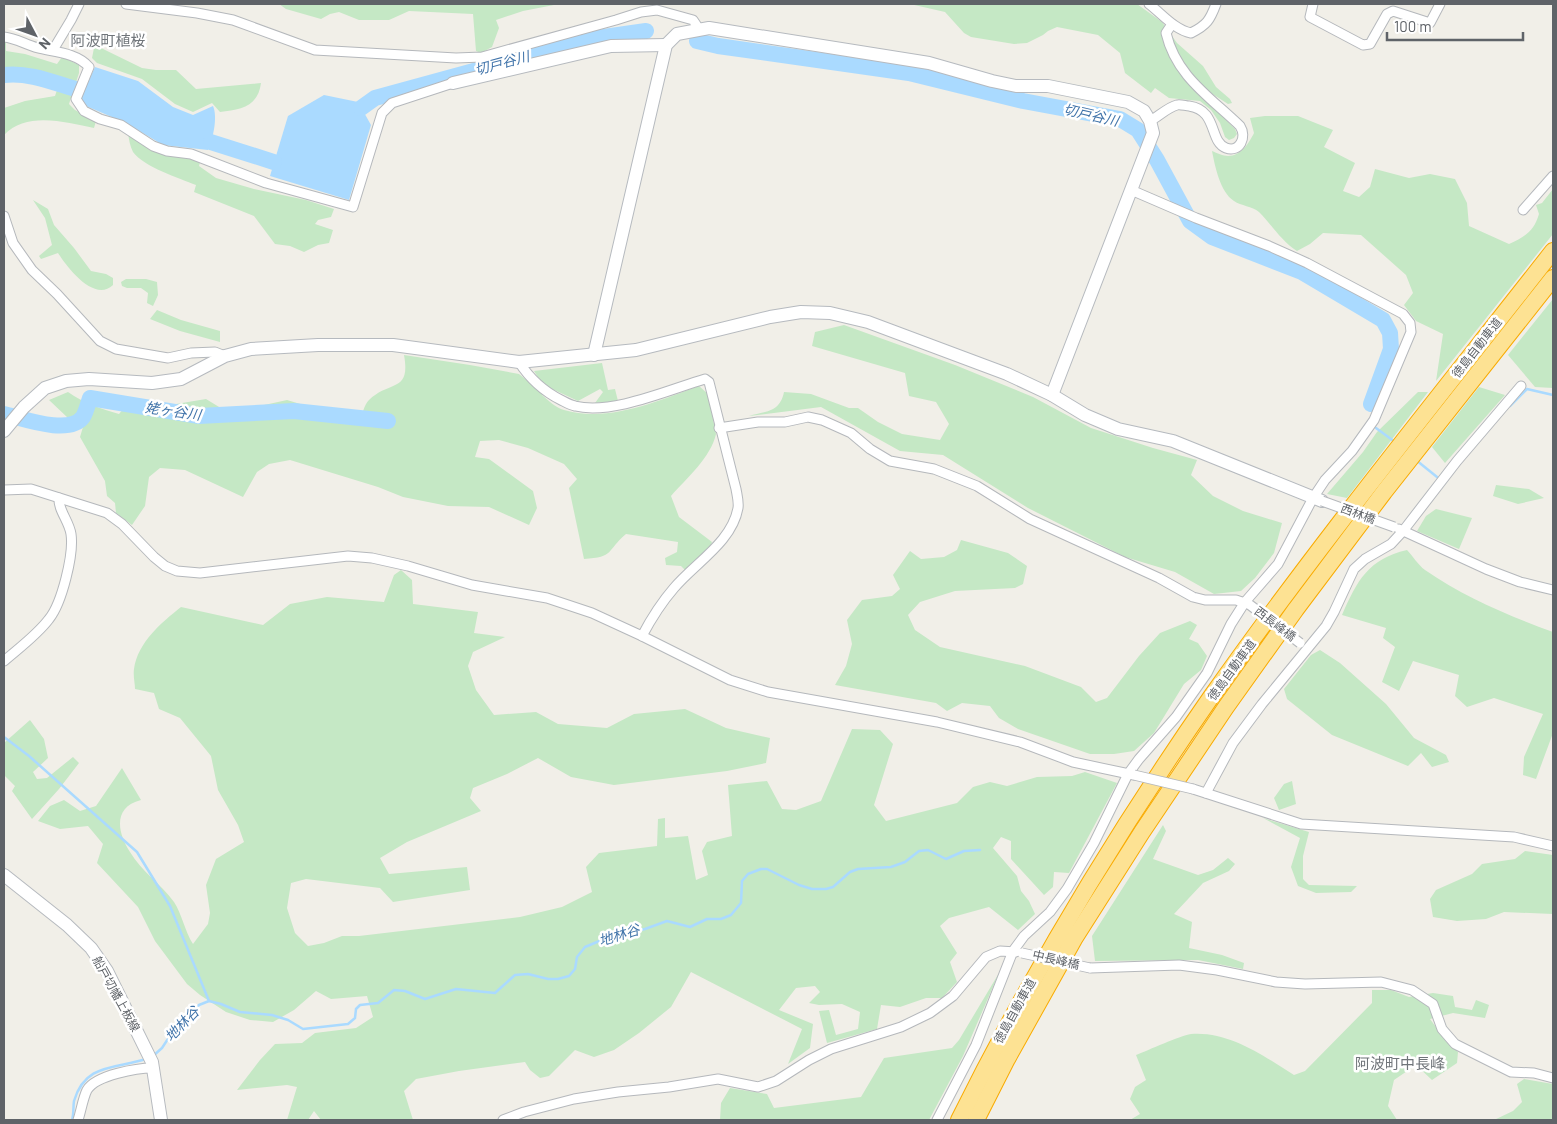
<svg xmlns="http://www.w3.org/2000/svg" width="1557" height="1124" viewBox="0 0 1557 1124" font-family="Barlow,'Noto Sans JP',sans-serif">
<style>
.green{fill:#c5e8c5}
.water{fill:#aadaff}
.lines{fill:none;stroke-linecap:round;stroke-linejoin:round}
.stream{stroke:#aadaff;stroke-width:2.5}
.river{stroke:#aadaff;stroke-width:16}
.street-casing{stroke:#b5b8bc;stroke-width:11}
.secondary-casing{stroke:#b6babf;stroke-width:14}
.highway-casing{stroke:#f9ab00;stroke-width:18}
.street{stroke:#fff;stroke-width:9}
.secondary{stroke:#fff;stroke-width:12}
.highway{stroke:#fde293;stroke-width:16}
.street-bridge-casing{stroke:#b5b8bc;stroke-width:11;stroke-linecap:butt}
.street-bridge{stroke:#fff;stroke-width:9}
.labels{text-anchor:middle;stroke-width:5;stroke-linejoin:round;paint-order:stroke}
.street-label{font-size:12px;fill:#5f6368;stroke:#fff}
.water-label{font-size:14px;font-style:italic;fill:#4174aa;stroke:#fff}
.quarter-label{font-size:15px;fill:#70757a;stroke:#fff}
</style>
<rect width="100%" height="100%" fill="#f1efe8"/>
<g class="green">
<polygon points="279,4 559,4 523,11 496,20 499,28 492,47 481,53 476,51 473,14 409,11 389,20 359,20 339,12 330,14 321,19 286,9"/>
<polygon points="910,4 1137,4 1162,22 1177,43 1203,66 1216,87 1230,99 1232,103 1228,104 1211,93 1201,95 1235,129 1237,134 1234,138 1229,140 1225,137 1220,123 1211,110 1200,101 1169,98 1155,88 1151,93 1125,73 1120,53 1098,35 1057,27 1048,31 1043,35 1027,43 1014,44 971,37 964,33 945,12"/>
<path d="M6 42V51L25 54 57 64 62 57 79 65V73L69 104 75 110 96 121 94 128C66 122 26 111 4 135V108L25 101 55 96 60 81 18 70 4 71V43Z"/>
<path d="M99 47 142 68 156 70H176L196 89 261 83C258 107 240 110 220 112L212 103 193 112 175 104 142 79 97 63 92 58 94 48Z"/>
<path d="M1265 116H1298L1333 130 1324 147 1355 163 1343 191 1359 197 1370 187 1375 169 1409 178 1430 174 1455 179 1467 203 1469 226 1509 244C1525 237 1534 231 1539 214L1536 205 1542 203 1553 189V234L1436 381 1443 334 1416 321 1404 305 1413 293 1406 275 1361 235 1323 233 1310 244 1297 251C1281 241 1272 225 1259 212 1252 206 1241 206 1234 201 1220 192 1215 166 1212 151 1217 153 1223 156 1228 156 1241 156 1249 143 1254 133L1250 118Z"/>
<path d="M128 133C140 143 150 150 165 155 177 158 187 157 200 162L199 166 216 178 254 189 306 200 334 209 331 217 318 220 315 224 333 230 329 243 318 245 304 252 290 246 275 244 254 216 194 192 196 185C179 178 144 167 133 152 130 146 129 140 128 133Z"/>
<path d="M33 200 48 209 54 225 74 248 91 271 106 274 113 278V285C94 303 67 267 58 253L41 259 39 256 52 245 45 218Z"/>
<polygon points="126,279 146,279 157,282 158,295 153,306 147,303 148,293 141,288 127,288 122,286 121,282"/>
<polygon points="1553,299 1553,388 1535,387 1508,355"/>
<polygon points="157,310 181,320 220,331 220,342 180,331 150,319"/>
<path d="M844 325 955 365 1033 397 1091 428 1153 448 1197 460 1191 475 1213 496 1243 511 1282 523 1274 553 1255 578 1241 591 1214 594 1175 572 1125 557 1028 508 943 455 900 451 821 407 749 416C767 411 780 412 784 392L811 394 849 408H858L878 422 902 434 940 440 949 424 936 402 909 396 905 373 812 346 815 332Z"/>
<path d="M404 355 470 365 519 374 534 386 539 379 534 371 602 363 608 390 615 389 618 401 595 403 603 392 600 389 578 401 548 387 542 395C548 400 556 408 564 410 608 423 658 401 699 386L708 394 716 434C711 457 687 478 671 496L679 517 712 542 711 545 685 570 681 566 666 565 665 558 677 552 678 542 626 534C606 551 615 557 584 559L569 488 577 479 564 464 528 448 499 440 480 441 475 457 489 459 533 491 537 508 529 525 489 507 448 506 403 497 378 487 290 460 269 464 257 472 243 497 185 470 160 468 149 477 145 506 132 525 116 513 115 503 107 496 105 481 80 437 83 427 68 418 49 400 68 392C84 403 101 409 119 414L125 407 164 406 206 399 224 410 251 408 287 400 360 422C362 415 364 405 369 400 389 380 411 393 404 355Z"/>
<polygon points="1479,387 1505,395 1445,463 1432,447"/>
<polygon points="1418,392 1428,392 1347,498 1327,494 1363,452 1377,432"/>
<polygon points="1496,485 1529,489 1544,498 1518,504 1493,496"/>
<polygon points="1436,509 1472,518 1459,549 1417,531 1426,516"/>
<polygon points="961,540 1008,553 1027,566 1023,584 1015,588 955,591 920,602 908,615 915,630 940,647 1025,666 1081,687 1096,702 1107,698 1139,656 1160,633 1190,621 1197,625 1189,639 1198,643 1207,656 1201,670 1184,684 1154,733 1134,751 1114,754 1090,754 1018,729 999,718 990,706 962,703 947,711 936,703 835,685 846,666 852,644 847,620 862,600 892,596 900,589 893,575 910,551 921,559 944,557 957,550"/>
<path d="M1407 550C1413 556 1418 565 1425 570 1464 597 1509 616 1553 632V733L1536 779 1523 775 1524 757 1543 714 1494 698 1467 707 1455 696 1459 675 1413 661 1399 691 1382 682 1395 647 1383 638 1386 628 1342 615C1357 581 1368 559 1407 550Z"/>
<path d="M401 570 412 580 413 604 478 612 474 633 505 637 473 652 468 666 476 690 494 715 536 712 558 724 607 728 634 714 685 709 726 728 770 738 766 763 727 771 614 785 571 777 538 758 507 774 473 788 470 798 481 811 407 842 380 858 389 874 467 867 470 890 393 902 380 888 306 879 291 883 287 908 295 933 308 946 324 943 342 936H359L520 917 562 907 592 892 586 867 599 853 657 846 658 819 665 818V838L688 836 696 880 708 875 702 851 707 842 732 836 728 785 767 781 782 809 796 810 821 801 852 729 880 730 893 744 874 805 886 821 957 803 973 787 990 782 1007 786 1037 777 1072 776 1085 772 1117 783 1069 873 1054 872 1053 887 1044 895 1011 859V841L1001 837 993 848 1017 876 1021 891 1029 901 1035 914 1018 930 989 907 949 918 940 926 957 953 950 962 957 982 942 998H926L900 1007 881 1005 877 1029 827 1043 819 1011 829 1010 836 1035 858 1029 860 1012 842 1004 819 1005 809 1003 820 992 815 986 796 988 779 1010 813 1024 810 1048 788 1064 802 1029 691 972 671 1007 639 1033 614 1050 594 1057 575 1050 549 1076 540 1078 530 1070 525 1062 459 1071 416 1079 404 1091 413 1120H321L314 1111 308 1120H287L297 1087 287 1085 237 1090 260 1060 275 1044 302 1043 315 1033 356 1028 373 1017 367 996 331 999 316 991 294 1010 273 1022 250 1020 226 1012 200 995 187 984 155 941 138 907 97 863 103 844 88 826 60 829 38 821 50 806 64 800 80 811 96 806 122 768 141 800C113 807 117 832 130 852 141 871 161 884 174 902 182 914 185 932 193 944L208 924 210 913 206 885 216 859 244 842 238 825 218 790 211 756 180 718 159 709 154 693 135 689C135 683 133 676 134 669 138 642 161 623 181 607L263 625 290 604 327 597 384 602 394 575Z"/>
<polygon points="1320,650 1340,663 1386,704 1414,738 1446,755 1449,762 1432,767 1421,753 1408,766 1332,735 1287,699 1284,689 1311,655"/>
<polygon points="30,720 44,739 48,758 33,772 37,779 47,778 73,757 79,763 59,789 32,819 12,791 15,786 4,775 4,743"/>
<polygon points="1292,781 1296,804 1279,810 1274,798 1284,784"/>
<polygon points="1263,818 1309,832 1303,856 1303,879 1309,885 1357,886 1351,892 1316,893 1298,886 1291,867 1300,838"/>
<polygon points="1163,825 1166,831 1153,859 1198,875 1213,870 1228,858 1235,864 1229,871 1203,883 1174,914 1192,922 1189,948 1222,955 1244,963 1243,969 1198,960 1095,961 1092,936"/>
<polygon points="1525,851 1553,855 1553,914 1504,912 1486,919 1457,921 1433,917 1430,899 1436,890 1472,874 1482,864 1515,859"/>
<polygon points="999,973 963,1056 929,1120 720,1120 721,1103 730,1088 767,1094 774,1108 861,1097 884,1058 952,1048 959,1040"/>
<path d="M1372 990H1391L1409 997 1433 993 1453 996 1455 1007 1472 1010 1476 1000 1489 1005 1485 1018 1453 1013 1430 1019 1444 1038 1458 1052 1457 1063 1432 1080 1416 1065 1394 1080 1388 1106 1397 1120H1130L1140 1114 1130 1099 1135 1087 1146 1080 1136 1055C1149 1050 1179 1036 1191 1034 1229 1031 1264 1056 1294 1075L1305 1071 1372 1003Z"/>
<polygon points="1524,1079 1553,1084 1553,1120 1494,1120 1513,1111 1522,1102 1517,1084"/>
</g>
<g class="water">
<path d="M95 67 138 81 173 107 193 115 213 106C218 117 213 139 208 150L163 145 126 123 86 106 81 97Z"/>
<polygon points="324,95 358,102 371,125 349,200 270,176 288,116"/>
</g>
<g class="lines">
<g class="stream">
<polyline points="1510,406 1527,389 1553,395"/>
<polyline points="1376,428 1395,442"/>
<polyline points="1416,460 1437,477"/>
<polyline points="4,737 29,756 137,852 170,906 209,1001"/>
<polyline points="153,1056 162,1048 177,1025 199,1005 209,1001 221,1004 240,1012 272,1015 288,1020 303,1029 348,1024 355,1018 356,1009 360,1005 378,1003 394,990 405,991 425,999 456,989 495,993 515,975 528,974 548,979 558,979 569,976 575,969 577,957 585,947 609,937 645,929 667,921 690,927 707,919 721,919 731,915 741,903 742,881 748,874 761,869 767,869 799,885 812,889 826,889 833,887 850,872 858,869 891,867 905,862 919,851 928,850 946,859 964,851 980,850"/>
<path d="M72 1120C74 1114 73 1107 74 1101 85 1063 115 1069 146 1059"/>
</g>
<g class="river">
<polyline points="697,41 718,46 909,73 1023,101 1120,119 1138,130 1157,160 1190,221 1212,237 1302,272 1383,320 1390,333 1391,349 1371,404"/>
<path d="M4 75C28 72 52 82 75 89"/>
<polyline points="361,108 375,98 590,39 646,31"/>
<polyline points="211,142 274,162"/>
<path d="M4 414C22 418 69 436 83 417 86 412 88 404 90 398L199 416 294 411 388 421"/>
</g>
<defs>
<g id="street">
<polyline points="126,4 197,13 233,20 315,50 456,58 482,57 616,20 641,12 657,10 693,20 699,29"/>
<path d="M1149 4C1162 14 1175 30 1191 33 1207 25 1210 20 1216 4"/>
<polyline points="1313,4 1310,17 1363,45 1370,44 1387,14 1393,11 1430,23 1440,4"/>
<path d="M4 37C16 38 26 45 38 48 55 52 77 53 89 67L76 99 84 111 100 119 121 125 153 146 167 151 191 154 266 183 353 207 382 113 392 103 453 83"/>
<polyline points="53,50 71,20 79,4"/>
<path d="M1150 121C1158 117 1168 107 1177 105 1180 104 1186 106 1189 106 1218 110 1209 142 1226 148 1240 153 1247 137 1240 126 1210 97 1176 76 1166 33L1172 24"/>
<polyline points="1523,210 1553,176"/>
<polyline points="4,216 13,243 32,270 57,294 100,341 116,349 168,358 191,353 215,352 225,356"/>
<path d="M519 362C530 379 543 391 561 400 565 402 570 405 575 406 612 415 668 390 705 379L709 382 736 489C737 495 739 502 738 508 732 542 695 563 674 588 661 603 651 619 642 636"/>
<polyline points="719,428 758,422 785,422 808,417 822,420 851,433 870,449 890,461 934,469 977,486 1030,519 1159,578 1193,597 1205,600 1236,600 1248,604"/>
<polyline points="4,490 31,489 107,513 122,524 154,557 165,566 177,571 200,573 348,556 372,558 408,566 472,585 547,598 592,613 642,636 730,680 768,692 937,722 1020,742 1073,762 1134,775"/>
<polyline points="1399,529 1486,569 1520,582 1553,590"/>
<path d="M4 661C19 648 37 635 49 619 62 603 74 554 71 534 69 521 58 510 59 498"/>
<polyline points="1193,789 1301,824 1514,837 1553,846"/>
<polyline points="1206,793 1233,743 1262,704 1326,626 1334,612 1354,569 1365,559 1391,544 1403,531 1457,461 1521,386"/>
<polyline points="1090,968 1179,965 1217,970 1276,982 1305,984 1381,982 1412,990 1433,1004 1442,1029 1455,1044 1511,1072 1534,1073 1553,1078"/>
<path d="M78 1120C81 1111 83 1098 87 1090 96 1075 137 1068 153 1068"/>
<polyline points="503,1120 524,1112 574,1099 618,1092 669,1087 718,1079 758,1087 776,1081 809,1060 831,1049 901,1027 930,1013 953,996 986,957 1000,951 1016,952"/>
<polyline points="937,1120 976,1045 1013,951 1024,936 1050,912 1067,889 1094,843 1128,774 1139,759 1176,717 1207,673 1231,624 1245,602 1278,564 1313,498 1325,480 1352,451 1374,420 1411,332 1410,323 1403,314 1307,263 1269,246 1196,218 1131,190"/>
</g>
<g id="secondary">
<polyline points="453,83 611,46 666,45"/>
<polyline points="594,355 666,45 677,34 709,28 929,63 992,81 1016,86 1048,86 1128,102 1144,111 1150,121 1153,133 1052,395"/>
<polyline points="4,431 24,407 45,388 66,381 89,379 152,383 181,379 225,356 251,349 318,345 393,345 519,362 636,350 770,317 801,312 830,313 868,322 1007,374 1052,395 1085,415 1118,429 1173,441 1322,501"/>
<polyline points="4,875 67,925 91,948 107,971 152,1062 161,1120"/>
</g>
<g id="highway">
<path d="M959 1120C1032 973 1117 832 1211 697 1319 544 1438 398 1553 251"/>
<polyline points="976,1120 1007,1059 1074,939 1142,832 1226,707 1296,609 1384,492 1553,278"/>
</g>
</defs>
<use href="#street" class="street-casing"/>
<use href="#secondary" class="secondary-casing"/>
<use href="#highway" class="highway-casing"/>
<use href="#street" class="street"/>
<use href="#secondary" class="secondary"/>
<use href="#highway" class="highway"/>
<defs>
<g id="street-bridge">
<polyline points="1322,501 1394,527"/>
<polyline points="1250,605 1300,643"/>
<polyline points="1134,775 1193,789"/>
<polyline points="1022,953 1090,968"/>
</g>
</defs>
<use href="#street-bridge" class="street-bridge-casing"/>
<use href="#street-bridge" class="street-bridge"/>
</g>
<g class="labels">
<g class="street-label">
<text transform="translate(1477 348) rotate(-52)" y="4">徳島自動車道</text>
<text transform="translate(1358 514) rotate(20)" y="4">西林橋</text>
<text transform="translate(1275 624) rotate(37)" y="4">西長峰橋</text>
<text transform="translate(1232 670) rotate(-54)" y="4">徳島自動車道</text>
<text transform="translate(1056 960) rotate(13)" y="4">中長峰橋</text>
<text transform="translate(116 994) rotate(61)" y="4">船戸切幡上板線</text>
<text transform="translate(1015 1011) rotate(-61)" y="4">徳島自動車道</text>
</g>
<g class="water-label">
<text transform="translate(502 63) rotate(-15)" y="5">切戸谷川</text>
<text transform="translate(1091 115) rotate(13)" y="5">切戸谷川</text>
<text transform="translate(173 411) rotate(8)" y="5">姥ヶ谷川</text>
<text transform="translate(619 935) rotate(-17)" y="5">地林谷</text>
<text transform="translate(182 1024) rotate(-46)" y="5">地林谷</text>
</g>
<g class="quarter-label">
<text x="108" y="46">阿波町植桜</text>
<text x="1400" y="1069">阿波町中長峰</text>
</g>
</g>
<rect width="1557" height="1124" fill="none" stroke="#5f6368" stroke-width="10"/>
<g transform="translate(35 35) rotate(131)" stroke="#ffffff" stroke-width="4" paint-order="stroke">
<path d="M0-4L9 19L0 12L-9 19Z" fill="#5f6368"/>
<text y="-8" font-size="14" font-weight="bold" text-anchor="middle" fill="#5f6368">N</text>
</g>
<path d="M1387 32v8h136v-8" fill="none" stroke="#5f6368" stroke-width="2.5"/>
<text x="1394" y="32" font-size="15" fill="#5f6368" stroke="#ffffff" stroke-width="4" paint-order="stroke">100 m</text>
</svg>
